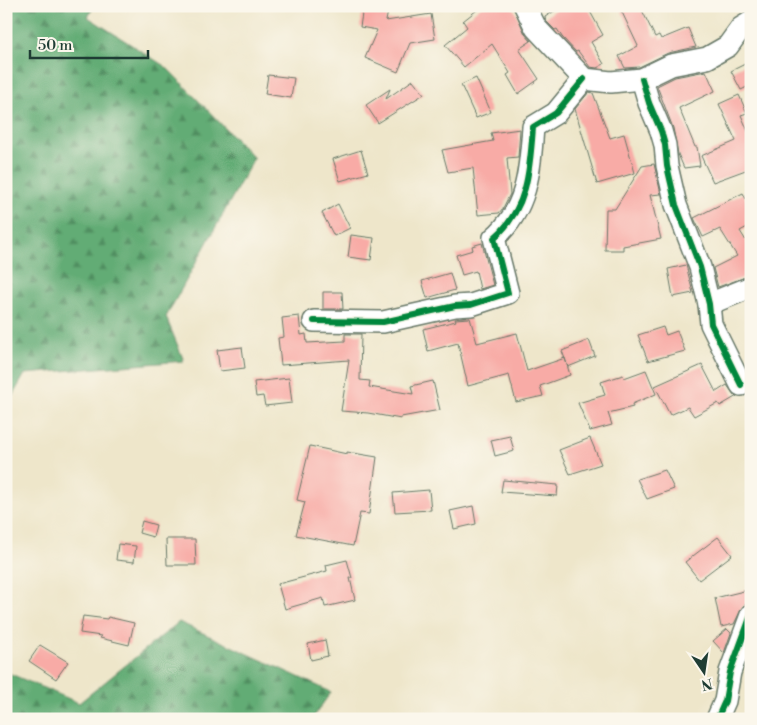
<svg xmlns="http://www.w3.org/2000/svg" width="757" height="725" viewBox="0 0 757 725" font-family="'Libre Bodoni',serif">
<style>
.forest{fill:url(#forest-firs);stroke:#407454}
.building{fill:#f8aba6}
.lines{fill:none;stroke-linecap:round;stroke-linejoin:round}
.minor-casing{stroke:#677868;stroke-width:24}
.minor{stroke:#fff;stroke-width:21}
.cycleway-casing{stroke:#fbf7ec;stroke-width:9}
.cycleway{stroke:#00873e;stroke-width:6}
</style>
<defs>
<pattern id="forest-firs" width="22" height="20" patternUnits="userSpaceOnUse" patternTransform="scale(1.25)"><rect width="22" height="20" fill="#62ac74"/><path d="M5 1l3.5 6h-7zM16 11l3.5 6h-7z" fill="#508d60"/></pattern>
</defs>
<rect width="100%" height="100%" fill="#fbf7ec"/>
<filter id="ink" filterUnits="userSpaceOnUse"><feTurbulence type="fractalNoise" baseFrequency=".02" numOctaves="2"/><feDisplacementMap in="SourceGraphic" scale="10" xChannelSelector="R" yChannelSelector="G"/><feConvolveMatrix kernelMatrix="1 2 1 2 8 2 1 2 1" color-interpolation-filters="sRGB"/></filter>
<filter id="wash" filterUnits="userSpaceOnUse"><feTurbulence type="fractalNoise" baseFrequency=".0096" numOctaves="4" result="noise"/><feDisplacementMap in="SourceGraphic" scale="20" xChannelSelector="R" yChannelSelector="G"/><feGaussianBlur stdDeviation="1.12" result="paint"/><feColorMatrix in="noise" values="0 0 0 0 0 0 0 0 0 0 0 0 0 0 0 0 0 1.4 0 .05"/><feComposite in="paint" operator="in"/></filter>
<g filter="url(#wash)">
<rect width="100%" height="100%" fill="#eee6ca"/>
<g class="forest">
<polygon points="6,6 94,6 88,17 166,67 254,158 166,317 184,361 25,374 6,407"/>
<polygon points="179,622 331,692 312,719 6,719 6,672 79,703"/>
</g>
<g id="blocks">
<g class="building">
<polygon points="482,6 513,6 525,34 531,41 519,49 539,79 518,94 507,75 510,73 492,44 464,67 445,45 467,27 463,21"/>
<polygon points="562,6 587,6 603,35 591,42 604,64 597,68 590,67 578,51 576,52 562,37 557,29 555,30 546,21 545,17"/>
<polygon points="619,6 640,6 655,37 659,35 661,39 688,28 696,47 668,53 639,67 625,68 619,56 638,46"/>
<polygon points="363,7 388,11 386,21 431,14 435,39 410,43 398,72 365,58 377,30 360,27"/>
<polygon points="751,61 751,85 741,90 731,71"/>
<polygon points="706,71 715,91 679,108 695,147 697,147 700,166 684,168 678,154 673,128 657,86 675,77"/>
<polygon points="268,75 294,78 291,98 265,94"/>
<polygon points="476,78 491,112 476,118 461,85"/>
<polygon points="413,80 424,94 378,123 366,105 390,89 386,99"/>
<polygon points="589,92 593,93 610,138 624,134 635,173 597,184 575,109"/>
<polygon points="739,95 747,113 741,115 751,138 751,168 713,182 701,156 736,141 719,104"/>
<polygon points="520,129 518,157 507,158 510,194 503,208 499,213 478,215 473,168 448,172 442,150 493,141 491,133"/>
<polygon points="361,150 368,173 340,181 333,159"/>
<polygon points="654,164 661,194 650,195 661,239 623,246 623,250 605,250 606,209 615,209 642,166"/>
<polygon points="743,193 751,209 751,225 740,231 751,249 751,275 718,287 713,268 737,256 720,229 703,237 694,218"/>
<polygon points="338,204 350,228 334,236 322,213"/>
<polygon points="351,235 374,238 371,260 348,257"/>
<polygon points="482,243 493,285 480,289 476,271 462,275 456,255 473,250 472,246"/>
<polygon points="686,265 693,293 673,297 668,269"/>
<polygon points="450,273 455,290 427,298 422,281"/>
<polygon points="323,292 342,292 343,309 323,309"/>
<polygon points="299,316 301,335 306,334 307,343 345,341 345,334 361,334 360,380 370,381 369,387 413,394 411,386 433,381 440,410 401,417 401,419 368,413 341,411 349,360 281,365 278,338 284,337 282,318"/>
<polygon points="470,318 477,343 517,333 527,371 565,358 570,375 540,386 543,396 516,402 509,375 468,386 458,343 428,351 423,329 456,321 455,319"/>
<polygon points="663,327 666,335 677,331 685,351 648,361 638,335"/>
<polygon points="589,340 595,356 568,367 562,351"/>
<polygon points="242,347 245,368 220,371 217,350"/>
<polygon points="702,365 716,392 727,385 734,395 737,396 720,406 718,403 694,416 688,407 670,415 655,386"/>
<polygon points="646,370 656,394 632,404 633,407 608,413 612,425 590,431 578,403 605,395 601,382 623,375 624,378"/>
<polygon points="289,378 292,403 265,406 263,396 256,397 254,382"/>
<polygon points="510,436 514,451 495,456 491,440"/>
<polygon points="590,438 601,464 570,474 559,450"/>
<polygon points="310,446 347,454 347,452 377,457 369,514 360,513 353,546 296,535 305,502 297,500"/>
<polygon points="665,470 674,489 647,499 637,479"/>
<polygon points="503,480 558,485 557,496 501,492"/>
<polygon points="429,490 431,510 395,512 393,493"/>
<polygon points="473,506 476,524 454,529 450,511"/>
<polygon points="142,521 156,525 153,537 139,533"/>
<polygon points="718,537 732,555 699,580 685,562"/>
<polygon points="166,539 195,539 196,565 167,565"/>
<polygon points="118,544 136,546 134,562 116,560"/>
<polygon points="347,560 352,578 350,578 355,600 325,607 323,598 285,609 278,584 327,571 326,565"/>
<polygon points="748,590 751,603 743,606 734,624 721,627 715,598"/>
<polygon points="83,616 107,619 108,617 134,623 129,645 100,638 101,636 80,633"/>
<polygon points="727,629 731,633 724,653 713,641"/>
<polygon points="325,640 328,656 311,660 308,644"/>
<polygon points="40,645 68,662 56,679 29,661"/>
</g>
</g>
</g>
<g filter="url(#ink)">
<use href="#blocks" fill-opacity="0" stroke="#677868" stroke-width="1"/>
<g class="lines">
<defs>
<g id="minor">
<polyline points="525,6 536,28 584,79 611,82 642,79 671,65 707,58 728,46 741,28 751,22"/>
<polyline points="642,79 649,103 661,131 665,145 667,166 676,205 700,267 709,304 711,324 741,385"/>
<polyline points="709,304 751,287"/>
<path d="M314 321 383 322 455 306 471 305 508 293 494 238C528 209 530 169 533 127L556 113 584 79"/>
<polyline points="717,719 725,701 730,672 751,615"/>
</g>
</defs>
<use href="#minor" class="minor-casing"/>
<use href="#minor" class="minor"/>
<defs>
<g id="cycleway">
<polyline points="642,79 649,103 661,131 665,145 667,166 676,205 700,267 709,304 711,324 741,385"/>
<path d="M314 321 383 322 455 306 471 305 508 293 494 238C528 209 530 169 533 127L556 113 584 79"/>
<polyline points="717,719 725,701 730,672 751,615"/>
</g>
</defs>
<use href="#cycleway" class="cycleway-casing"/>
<use href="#cycleway" class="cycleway"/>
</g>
</g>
<rect width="757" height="725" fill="none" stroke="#fbf7ec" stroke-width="25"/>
<g transform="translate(704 672) rotate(167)" stroke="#fbf7ec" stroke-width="4" paint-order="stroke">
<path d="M0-4L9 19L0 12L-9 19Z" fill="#1f3d34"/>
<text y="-8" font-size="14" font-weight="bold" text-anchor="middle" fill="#1f3d34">N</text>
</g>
<path d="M30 50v8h118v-8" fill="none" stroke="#1f3d34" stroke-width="2.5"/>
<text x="38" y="50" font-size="15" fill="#1f3d34" stroke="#fbf7ec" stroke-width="4" paint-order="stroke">50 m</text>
</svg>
